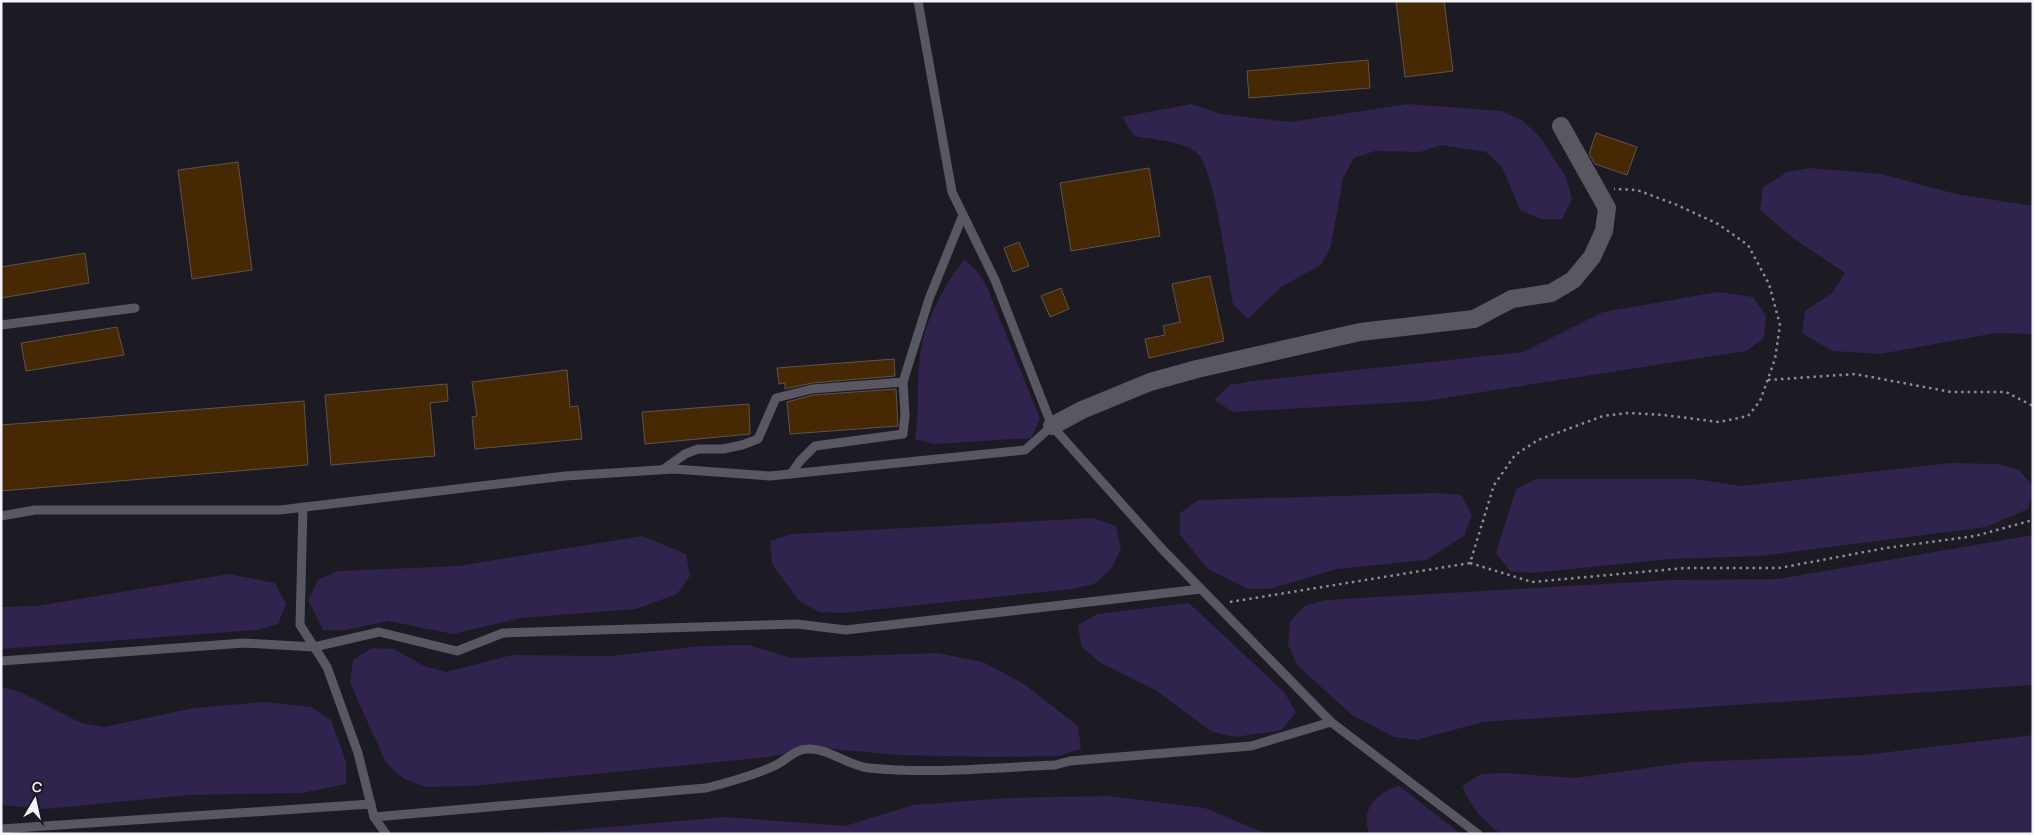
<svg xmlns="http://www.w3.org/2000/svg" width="2034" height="835" viewBox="0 0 2034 835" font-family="Manrope,sans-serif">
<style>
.green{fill:#30234e}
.building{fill:#462903;stroke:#5d544b}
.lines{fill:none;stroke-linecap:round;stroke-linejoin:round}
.path{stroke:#8d8c94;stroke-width:2.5;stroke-dasharray:2.5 4;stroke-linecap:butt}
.lane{stroke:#595762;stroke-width:9}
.street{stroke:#595762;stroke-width:18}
</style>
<rect width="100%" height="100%" fill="#1c1a23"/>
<g class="green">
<path d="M1191 104 1221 114 1290 122 1408 104 1502 111 1523 121 1540 137 1566 177 1572 199 1562 219H1540L1520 210 1502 167 1486 152 1441 145 1420 152 1375 151 1354 158 1343 178 1331 246 1321 265 1281 287 1248 319 1233 304C1227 273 1216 176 1199 155 1189 142 1150 139 1134 136L1122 117Z"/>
<polygon points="1810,168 1881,174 1956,194 2033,206 2033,334 1996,333 1880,354 1832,351 1802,333 1805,311 1832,293 1845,273 1793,238 1760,210 1763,187 1787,172"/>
<path d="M964 259 976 270 987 287 1040 419 1031 438 935 444 915 439C920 412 916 384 920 357 924 321 943 288 964 259Z"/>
<polygon points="1718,292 1753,297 1766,316 1764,338 1746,351 1425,401 1233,412 1214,400 1230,385 1253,381 1523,352 1603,312"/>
<polygon points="1951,463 1997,464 2019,470 2033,486 2028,509 1986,527 1761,556 1670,559 1533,573 1510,571 1496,553 1516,489 1536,479 1694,479 1742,486"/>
<polygon points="1438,493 1461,495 1472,515 1464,536 1426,560 1337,569 1269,589 1247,589 1208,569 1180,535 1180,513 1198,500"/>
<polygon points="1093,518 1116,526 1121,549 1111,569 1094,584 1072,589 842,613 819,612 799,601 772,564 770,541 792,534"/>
<polygon points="2033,535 2033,685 1483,722 1416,740 1394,737 1352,715 1298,666 1288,645 1290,622 1304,606 1326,600 1673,580 1778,579"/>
<polygon points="642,536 686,554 690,576 677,594 636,609 521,618 453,634 388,621 346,630 323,630 308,600 318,580 338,571 458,566"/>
<polygon points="229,574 275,583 286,604 278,624 257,630 1,649 1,607 37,606"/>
<polygon points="1189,603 1284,692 1296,712 1282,730 1236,737 1212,732 1157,691 1099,662 1081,646 1078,625 1097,614"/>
<polygon points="748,645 792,658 937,653 983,662 1024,684 1078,726 1081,749 1058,756 991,757 898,755 811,747 769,757 472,786 426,787 404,779 386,763 350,683 353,660 372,648 394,649 424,666 446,672 512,655 610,656 701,646"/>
<polygon points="1,687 20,692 81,723 104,727 194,708 265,702 311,707 331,720 346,762 346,784 302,793 188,795 46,809 1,805"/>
<path d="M2033 735V834H1501C1482 820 1471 807 1462 786L1481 774 1504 773 1575 778 1689 762 1863 755Z"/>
<path d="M1399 786 1461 834H1370C1358 811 1378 791 1399 786Z"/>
<polygon points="1107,796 1205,808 1267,834 528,834 726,817 845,826 913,805 1008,798"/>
</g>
<g class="building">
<polygon points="1396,1 1444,1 1453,71 1405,77"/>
<polygon points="1368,60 1370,88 1249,98 1247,71"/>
<polygon points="1596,133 1637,147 1627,175 1595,164 1589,154"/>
<polygon points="238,162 252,270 192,279 178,170"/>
<polygon points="1149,168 1160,236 1071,251 1060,183"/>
<polygon points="1019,242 1029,266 1013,272 1004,248"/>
<polygon points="85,253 89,283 1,298 1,267"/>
<polygon points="1210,276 1224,341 1149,358 1145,339 1165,335 1163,326 1180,322 1172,284"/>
<polygon points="1061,288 1069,309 1050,317 1041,296"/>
<polygon points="117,327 124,355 26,371 21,343"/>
<polygon points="894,359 895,376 812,383 785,389 785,383 779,384 777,368"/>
<polygon points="567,370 570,407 578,406 582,439 475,449 472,417 477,416 472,382"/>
<polygon points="447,384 448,401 430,403 435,456 331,465 325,395"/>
<polygon points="896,389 898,426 790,434 787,402 813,395"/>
<polygon points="304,401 308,465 1,491 1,425"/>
<polygon points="749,404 750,434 645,444 642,412"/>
</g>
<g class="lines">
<g class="path">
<polyline points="1768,380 1855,374 1951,392 2006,392 2033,406"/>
<polyline points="1470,563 1532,582 1685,568 1779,568 1886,548 1975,536 2033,520"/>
<polyline points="1230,602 1470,563 1494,485 1515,455 1538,440 1603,416 1628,413 1664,415 1719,422 1748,416 1760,401 1775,359 1780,325 1769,284 1748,245 1718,224 1677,205 1637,190 1614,189"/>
</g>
<g class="lane">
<polyline points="918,1 952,192 995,280 1052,426 1163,550 1331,722 1478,834"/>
<polyline points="1,325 135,308"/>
<polyline points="664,469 685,454 698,449 723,449 742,445 758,439 776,398 812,389 903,382 929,299 963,215"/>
<polyline points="791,474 800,461 815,446 903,434 905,415 903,382"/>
<polyline points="303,507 300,625 327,667 358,753 374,817 386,834"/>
<polyline points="1,516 35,510 280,510 565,476 674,469 770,476 1025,450 1052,426"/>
<polyline points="1,661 244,643 314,647 379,632 457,651 503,633 797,624 846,630 1201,589"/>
<path d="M374 817 706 788C730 782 752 776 774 766 786 761 794 749 808 749 829 748 848 766 869 768 931 774 993 768 1055 765L1070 761 1251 746 1331 722"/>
<polyline points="1,829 371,804"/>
</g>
<polyline class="street" points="1052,426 1082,410 1150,382 1197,369 1360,332 1474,319 1512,299 1551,293 1573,280 1592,257 1604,231 1607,208 1561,126"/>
</g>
<rect width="2034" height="835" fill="none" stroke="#f4f3fa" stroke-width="5"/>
<g transform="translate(35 800) rotate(9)" stroke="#1c1a23" stroke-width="4" paint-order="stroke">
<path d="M0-4L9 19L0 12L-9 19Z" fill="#f4f3fa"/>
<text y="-8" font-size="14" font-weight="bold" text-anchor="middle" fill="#f4f3fa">С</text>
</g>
</svg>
